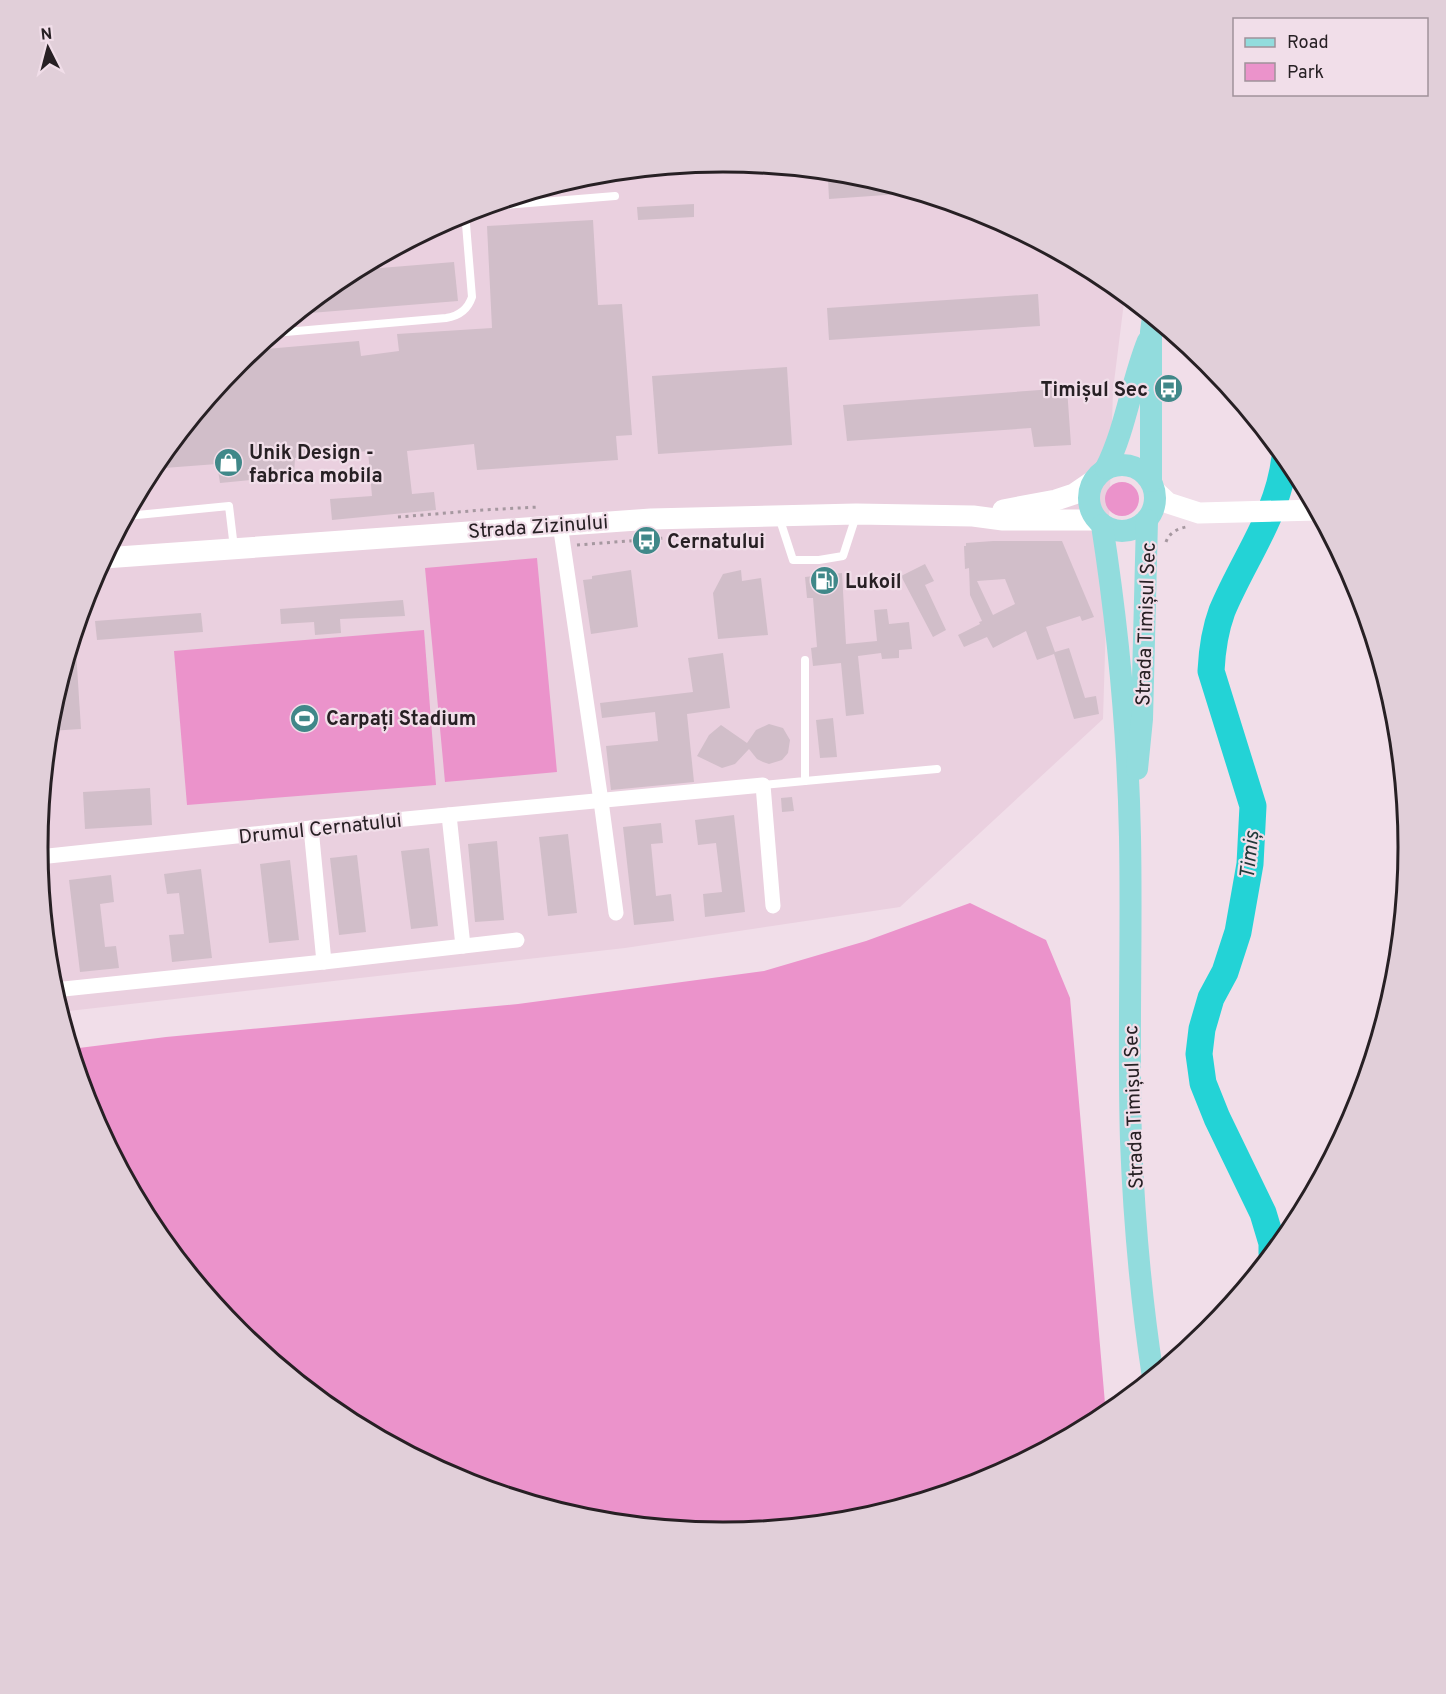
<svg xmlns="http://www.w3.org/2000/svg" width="1446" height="1694" viewBox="0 0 1446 1694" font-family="Overpass,sans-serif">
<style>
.built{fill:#ead0df}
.green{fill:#eb93cb}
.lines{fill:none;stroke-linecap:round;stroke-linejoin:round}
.river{stroke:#23d3d6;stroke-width:27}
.building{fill:#d1bec9;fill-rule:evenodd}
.path{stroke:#a698a0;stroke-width:3;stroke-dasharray:3 4.5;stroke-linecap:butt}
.lane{stroke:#fff;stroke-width:8}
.street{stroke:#fff;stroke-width:15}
.secondary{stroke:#fff;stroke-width:21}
.primary{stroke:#92dcdd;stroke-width:22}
.labels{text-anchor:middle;stroke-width:4.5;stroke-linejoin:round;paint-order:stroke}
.poi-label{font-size:20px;font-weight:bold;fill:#272024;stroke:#f1dee9;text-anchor:start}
.street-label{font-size:20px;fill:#272024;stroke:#f1dee9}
.water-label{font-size:21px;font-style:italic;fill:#203a3a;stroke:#f1dee9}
.rim{fill:none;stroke:#272024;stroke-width:3}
</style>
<rect width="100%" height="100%" fill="#f1dee9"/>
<polygon class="built" points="723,162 857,175 986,214 1104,277 1125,294 1113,390 1103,719 900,907 625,948 60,1012 51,980 38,847 51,713 90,584 153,466 239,362 342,277 461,214 590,175"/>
<g class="green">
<circle cx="1122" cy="499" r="17"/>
<polygon points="537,558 557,772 445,782 425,568"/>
<polygon points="424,630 436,785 187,805 174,651"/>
<polygon points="970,903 1046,940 1070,998 1106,1415 985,1480 856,1519 723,1532 589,1519 460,1480 342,1417 238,1331 153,1228 90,1109 71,1049 166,1037 518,1004 764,971 866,941"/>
</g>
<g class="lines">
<path class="river" d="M1272 1253V1243L1263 1213 1217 1118 1203 1083 1199 1054 1202 1029 1211 998 1225 972 1238 932 1250 864 1253 806 1211 671C1212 651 1215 630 1222 611 1244 558 1278 516 1285 457"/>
</g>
<g class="building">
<polygon points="862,176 915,192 914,193 829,199 828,179"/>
<polygon points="694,204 694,217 638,220 637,207"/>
<polygon points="593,220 598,305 622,304 632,435 616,436 618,460 477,470 474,444 407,451 412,494 434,492 436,510 332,520 330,499 372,496 368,451 295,458 294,476 220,483 217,464 151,469 239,362 253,350 359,341 361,356 399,351 397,334 492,328 487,226"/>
<polygon points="454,262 458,301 298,314 342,277 356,270"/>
<polygon points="1038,294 1040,326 829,340 827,308"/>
<polygon points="787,367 792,445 658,454 652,376"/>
<polygon points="1067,388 1071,445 1034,447 1031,428 847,441 843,405"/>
<path d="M993 541H1062L1094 617 1082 621 1080 616 1046 627 1055 652 1069 648 1085 698 1096 696 1099 714 1074 719 1054 654 1037 660 1026 631 993 648 987 637 964 647 958 635 980 624 979 622 982 621 970 595 969 568 965 569 964 546H966V543ZM1005 579 1015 604 993 615 977 581Z"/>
<polygon points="925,564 934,581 925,585 946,630 933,637 901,576"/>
<polygon points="631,570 638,627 591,634 583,580 592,579 592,576"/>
<polygon points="741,570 742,581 761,578 768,635 718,639 713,593 723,574"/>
<polygon points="842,573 846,644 877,641 874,610 887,609 889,624 909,622 912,649 899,650 899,658 882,659 881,653 858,656 864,714 846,716 841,663 813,666 811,648 817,647 813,598 807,598 805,577"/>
<polygon points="403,600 405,616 340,619 341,633 315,635 314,622 281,624 280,609"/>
<polygon points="201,613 203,632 97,640 95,621"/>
<polygon points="75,635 81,729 49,731 51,713"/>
<polygon points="723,653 730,708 687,714 694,782 611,790 606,746 658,741 655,712 602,718 600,703 693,692 688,658"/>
<polygon points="833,718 837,757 820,758 816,720"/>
<polygon points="769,724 783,728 790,740 788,753 782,760 769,764 763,762 757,759 749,749 735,764 722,768 697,756 709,735 721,725 747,743 756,730"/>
<polygon points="150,788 152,825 85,829 83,792"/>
<polygon points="792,797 794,811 782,812 781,798"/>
<polygon points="734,815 745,912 705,917 703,894 722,892 716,843 698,845 695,820"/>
<polygon points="661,823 663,843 651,844 656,896 671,894 674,921 634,925 623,827"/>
<polygon points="568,834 577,913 548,916 539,837"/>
<polygon points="497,841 504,920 475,922 468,844"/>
<polygon points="429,848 438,926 411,929 401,851"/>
<polygon points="357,855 366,932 339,935 330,858"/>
<polygon points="290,860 299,940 269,943 260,864"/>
<polygon points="201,869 212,958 172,962 169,935 184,934 179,893 167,894 164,874"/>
<polygon points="111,875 114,902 100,904 105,947 116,946 119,968 80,972 69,880"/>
</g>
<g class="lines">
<g class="path">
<polyline points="398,517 483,510 538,507"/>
<path d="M1166 542C1169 533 1177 529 1186 527"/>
<polyline points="577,545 666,538"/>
<polyline points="94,577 104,577"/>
</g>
<g class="lane">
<polyline points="481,207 615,196"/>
<path d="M274 333 446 318C459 316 468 309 472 297L465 212"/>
<polyline points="127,516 229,506 234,548"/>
<polyline points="779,517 793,560 819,560 843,556 856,516"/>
<polyline points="805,781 937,769"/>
<polyline points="763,785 805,781 805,660"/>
</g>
<g class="street">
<polyline points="560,524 601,801 616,913"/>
<polyline points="449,815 463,946"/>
<polyline points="311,828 324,962"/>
<polyline points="39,857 311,828 763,785 773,906"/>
<polyline points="54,990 324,962 517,940"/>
</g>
<g class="secondary">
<polyline points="1154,490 1168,503 1199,513 1316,510"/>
<polyline points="1003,510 1056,500 1074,494 1093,481"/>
<polyline points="104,558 651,519 856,514 973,516 1003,520 1097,520"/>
</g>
<g class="primary">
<circle cx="1122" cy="498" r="33"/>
<path d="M1106 468C1126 428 1131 383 1148 341"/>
<polyline points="1151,481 1151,332 1153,317"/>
<path d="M1102 525C1118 628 1128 732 1130 837 1132 938 1128 1040 1131 1141 1134 1219 1141 1299 1153 1377"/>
<polyline points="1137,769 1142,719 1147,520"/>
</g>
</g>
<defs>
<symbol id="bus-disc" viewBox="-11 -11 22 22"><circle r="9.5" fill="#408889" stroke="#f1dee9"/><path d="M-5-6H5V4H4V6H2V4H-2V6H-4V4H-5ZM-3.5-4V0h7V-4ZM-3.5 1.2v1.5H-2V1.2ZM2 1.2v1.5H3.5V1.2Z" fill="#fff"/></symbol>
<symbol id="shop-disc" viewBox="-11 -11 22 22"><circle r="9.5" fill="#408889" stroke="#f1dee9"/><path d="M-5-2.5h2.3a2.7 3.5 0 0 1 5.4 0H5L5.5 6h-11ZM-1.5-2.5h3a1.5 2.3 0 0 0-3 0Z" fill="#fff"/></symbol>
<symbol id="fuel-disc" viewBox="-11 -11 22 22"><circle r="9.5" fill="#408889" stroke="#f1dee9"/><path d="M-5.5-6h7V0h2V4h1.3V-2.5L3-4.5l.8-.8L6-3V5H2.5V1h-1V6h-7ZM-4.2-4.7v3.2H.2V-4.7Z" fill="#fff"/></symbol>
<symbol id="stadium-disc" viewBox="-11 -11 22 22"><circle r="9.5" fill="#408889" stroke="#f1dee9"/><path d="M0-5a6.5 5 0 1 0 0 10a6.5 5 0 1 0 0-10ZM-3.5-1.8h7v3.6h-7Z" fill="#fff"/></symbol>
</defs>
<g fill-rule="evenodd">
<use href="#bus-disc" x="1152" y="372" width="33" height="33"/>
<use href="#shop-disc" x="212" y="446" width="33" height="33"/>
<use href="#bus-disc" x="630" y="524" width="33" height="33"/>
<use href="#fuel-disc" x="808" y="564" width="33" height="33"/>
<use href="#stadium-disc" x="288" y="702" width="33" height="33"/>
</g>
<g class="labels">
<g class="poi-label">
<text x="1148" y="396" text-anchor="end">Timișul Sec</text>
<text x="249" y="459">Unik Design -<tspan x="249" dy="23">fabrica mobila</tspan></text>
<text x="667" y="548">Cernatului</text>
<text x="845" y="588">Lukoil</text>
<text x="326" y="725">Carpați Stadium</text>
</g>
<g class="street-label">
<text transform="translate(538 526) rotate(-4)" y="7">Strada Zizinului</text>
<text transform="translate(1145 624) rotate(-88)" y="7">Strada Timișul Sec</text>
<text transform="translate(320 828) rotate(-6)" y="7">Drumul Cernatului</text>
<text transform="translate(1133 1107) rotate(-92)" y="7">Strada Timișul Sec</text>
</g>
<g class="water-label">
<text transform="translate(1249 855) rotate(-84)" y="7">Timiș</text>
</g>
</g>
<path d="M0 0H1446V1694H0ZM48 847a675 675 0 1 1 1350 0a675 675 0 1 1-1350 0Z" fill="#e1cfd9" fill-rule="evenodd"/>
<path class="rim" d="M48 847a675 675 0 1 1 1350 0a675 675 0 1 1-1350 0Z"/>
<rect x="1233" y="18" width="195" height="78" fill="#f1dee9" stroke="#a0929a" stroke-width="1.5"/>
<rect x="1245" y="38" width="30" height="9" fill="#92dcdd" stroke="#a0929a" stroke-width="1.5"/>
<text x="1287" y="48" font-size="18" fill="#272024">Road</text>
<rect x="1245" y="63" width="30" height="18" fill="#eb93cb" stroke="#a0929a" stroke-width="1.5"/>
<text x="1287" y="78" font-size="18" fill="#272024">Park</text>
<g transform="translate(48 48) rotate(354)" stroke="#f1dee9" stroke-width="4.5" paint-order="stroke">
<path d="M0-4.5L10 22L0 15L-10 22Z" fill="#272024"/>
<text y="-9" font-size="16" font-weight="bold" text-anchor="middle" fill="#272024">N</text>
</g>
</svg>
